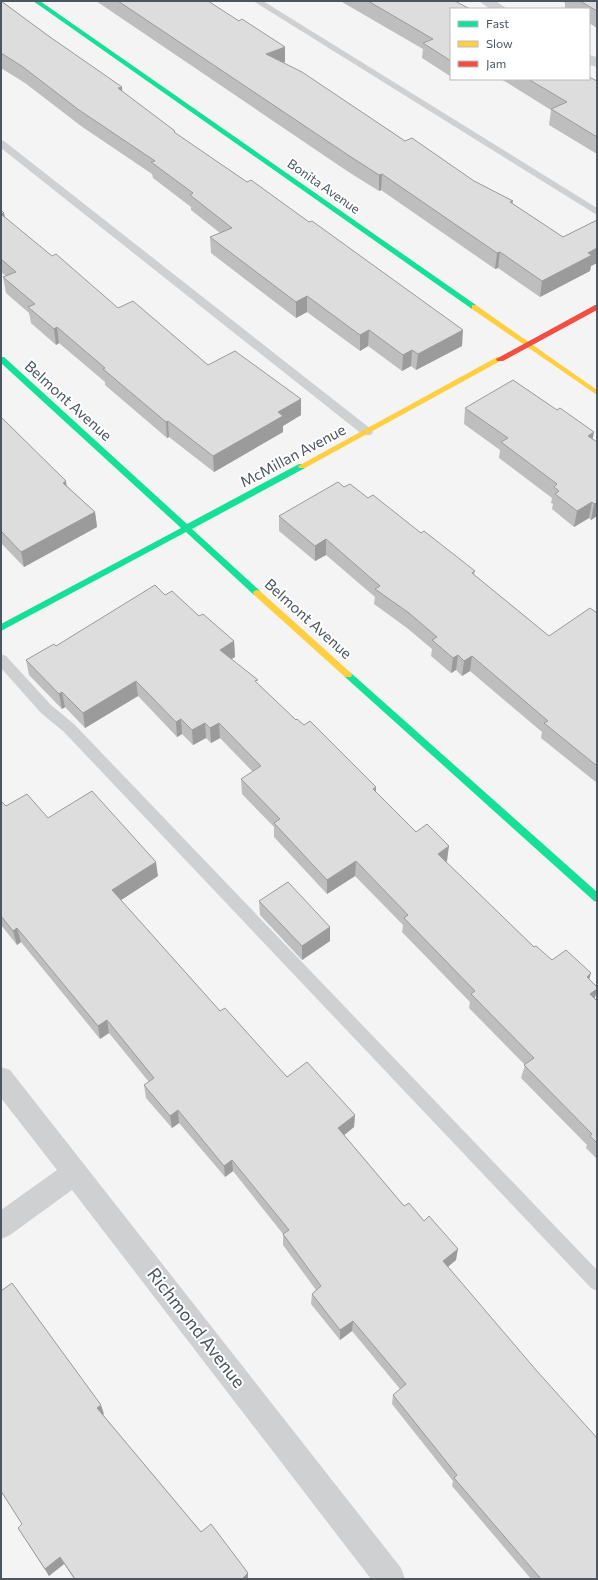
<svg xmlns="http://www.w3.org/2000/svg" width="598" height="1580" viewBox="0 0 598 1580" font-family="Commissioner,sans-serif">
<style>
.lines{fill:none;stroke-linecap:round;stroke-linejoin:round}
.lane{fill:#ced0d2;fill-rule:evenodd}
.street{fill:#ced0d2;fill-rule:evenodd}
.fast{fill:#16e098;fill-rule:evenodd}
.slow{fill:#ffcf43;fill-rule:evenodd}
.jam{fill:#f24e42;fill-rule:evenodd}
.wall{fill:#bebebf}
.shaded-wall{fill:#9b9b9b}
.building{fill:#ddddde;stroke:#9b9b9b}
.labels{text-anchor:middle;stroke-width:4;stroke-linejoin:round;paint-order:stroke}
.far-street-label{font-size:13px;fill:#4a5661;stroke:#fff}
.street-label{font-size:15px;fill:#4a5661;stroke:#fff}
.near-street-label{font-size:18px;fill:#4a5661;stroke:#fff}
</style>
<rect width="100%" height="100%" fill="#f4f4f4"/>
<g class="lines">
<g class="lane">
<polygon points="253,1 263,1 597,208 597,215"/>
<polygon points="1,140 4,141 371,429 373,432 371,435 363,435 1,148"/>
<polygon points="1,654 6,656 51,705 74,724 597,1270 597,1291 591,1288 64,732 41,713 1,668"/>
</g>
<g class="street">
<polygon points="479,1 496,1 507,9 490,9"/>
<polygon points="589,55 597,57 597,67 589,65"/>
<polygon points="1,1067 10,1070 401,1568 405,1579 371,1579 72,1190 10,1235 1,1239 1,1210 57,1170 1,1098"/>
</g>
<g class="fast">
<polygon points="33,1 40,1 476,305 476,309 472,309"/>
<polygon points="1,357 4,357 187,524 299,464 305,464 305,468 192,529 260,591 261,593 260,595 254,595 186,532 1,631 1,624 181,528 1,363"/>
<polygon points="348,672 351,673 597,892 597,902 594,901 345,677 344,675"/>
</g>
<g class="slow">
<polygon points="472,305 476,305 597,390 597,395 472,309"/>
<polygon points="497,357 503,357 504,359 305,468 299,468 298,466"/>
<polygon points="257,590 260,591 351,673 352,675 351,677 345,677 254,595 253,593 254,591"/>
</g>
<polygon class="jam" points="595,305 597,305 597,310 503,361 497,361 496,359"/>
</g>
<g class="wall">
<polygon points="1,1 122,91 175,133 462,346 416,370 411,366 402,371 368,346 360,351 307,312 296,318 211,253 210,237 220,233 191,210 191,207 153,178 152,174 81,126 25,83 1,68"/>
<polygon points="96,1 208,1 285,62 283,63 405,141 474,181 513,201 513,204 563,237 597,220 597,263 591,266 590,271 540,297 498,268 495,269 381,190 379,191 347,171"/>
<polygon points="342,1 455,1 451,9 451,76 450,76 422,58 423,49 342,2"/>
<polygon points="561,1 597,1 597,28 589,23 589,9 565,9 565,3"/>
<polygon points="501,79 589,79 597,81 597,154 549,125 551,110"/>
<polygon points="1,209 1,210 4,213 5,218 52,256 118,308 208,365 301,399 301,415 283,426 283,432 214,472 169,437 167,438 105,385 105,382 59,343 56,345 31,323 29,313 6,293 3,277 6,276 1,272"/>
<polygon points="465,408 593,439 597,516 591,520 589,518 574,527 552,509 553,504 551,503 552,498 499,458 500,450 464,424"/>
<polygon points="1,417 67,486 95,512 97,527 24,567 1,543"/>
<polygon points="344,487 368,498 421,533 475,571 474,575 549,636 597,613 597,783 541,738 542,732 470,671 462,676 456,670 451,673 431,656 432,649 407,628 374,604 375,597 326,555 315,561 279,531 279,516"/>
<polygon points="165,595 199,616 234,641 235,657 231,659 296,720 304,725 376,787 376,792 416,832 447,861 446,862 534,947 552,960 589,980 597,987 597,990 594,999 597,1001 597,1159 586,1148 587,1145 521,1078 525,1065 469,1008 470,1002 402,932 403,925 355,876 327,894 274,837 274,827 242,794 241,779 253,772 220,738 211,743 206,738 193,745 182,734 177,737 138,696 85,728 65,707 62,709 29,675 26,660"/>
<polygon points="1,803 6,806 48,818 158,876 121,900 220,1011 287,1077 355,1115 354,1127 344,1135 404,1206 456,1260 448,1267 597,1579 531,1579 452,1486 453,1481 392,1404 393,1395 400,1389 352,1331 340,1340 311,1304 312,1294 316,1290 283,1245 283,1234 233,1171 225,1177 179,1123 172,1128 146,1098 144,1085 149,1082 109,1033 100,1039 21,942 17,945 1,925"/>
<polygon points="259,901 330,927 330,941 302,960 260,915"/>
<polygon points="104,1414 103,1415 201,1532 248,1573 248,1579 74,1579 64,1564 49,1576 18,1528 22,1524 1,1491"/>
</g>
<g class="shaded-wall">
<polygon points="285,47 285,62 266,70 266,54"/>
<polygon points="451,61 451,76 450,76"/>
<polygon points="122,87 123,102 118,88"/>
<polygon points="382,174 381,190 379,191 379,175"/>
<polygon points="1,209 2,214 4,213 7,229 1,220"/>
<polygon points="597,248 597,263 591,266 590,271 540,297 542,281 588,253"/>
<polygon points="500,252 498,268 495,269 497,253"/>
<polygon points="307,296 307,312 296,318 296,302"/>
<polygon points="57,327 59,343 56,345 54,329"/>
<polygon points="369,330 368,346 360,351 360,335"/>
<polygon points="463,330 462,346 416,370 418,354"/>
<polygon points="412,350 411,366 402,371 403,355"/>
<polygon points="301,399 301,415 283,426 283,432 214,472 213,456 278,412"/>
<polygon points="168,421 169,437 167,438 166,422"/>
<polygon points="594,432 591,448 588,436"/>
<polygon points="66,481 68,497 63,483"/>
<polygon points="592,502 589,518 574,527 577,511"/>
<polygon points="597,503 597,516 591,520 594,504"/>
<polygon points="95,512 97,527 24,567 21,552"/>
<polygon points="326,539 326,555 315,561 315,546"/>
<polygon points="234,641 235,657 221,665 220,650"/>
<polygon points="458,655 456,670 451,673 453,658"/>
<polygon points="472,656 470,671 462,676 464,661"/>
<polygon points="136,681 138,696 85,728 83,713"/>
<polygon points="62,692 65,707 62,709 59,694"/>
<polygon points="181,719 182,734 177,737 176,722"/>
<polygon points="205,723 206,738 193,745 192,730"/>
<polygon points="219,723 220,738 211,743 210,728"/>
<polygon points="376,787 375,802 373,789"/>
<polygon points="449,846 447,861 436,869 438,854"/>
<polygon points="356,861 355,876 327,894 327,880"/>
<polygon points="156,862 158,876 115,904 112,890"/>
<polygon points="330,927 330,941 302,960 302,946"/>
<polygon points="17,928 21,942 17,945 13,931"/>
<polygon points="591,973 587,987 587,977"/>
<polygon points="597,989 597,990 594,1001 590,994"/>
<polygon points="107,1020 109,1033 100,1039 98,1026"/>
<polygon points="178,1110 179,1123 172,1128 170,1116"/>
<polygon points="355,1115 354,1127 338,1140 338,1128"/>
<polygon points="232,1160 233,1171 225,1177 224,1166"/>
<polygon points="458,1249 456,1260 441,1272 443,1261"/>
<polygon points="353,1321 352,1331 340,1340 340,1330"/>
<polygon points="101,1405 104,1414 100,1417 97,1408"/>
<polygon points="60,1557 64,1564 49,1576 45,1569"/>
<polygon points="248,1573 248,1579 242,1579"/>
</g>
<g class="building">
<polygon points="1,1 50,37 122,87 118,88 175,131 174,132 247,182 251,180 309,222 312,221 463,330 418,354 412,350 403,355 369,330 360,335 307,296 296,302 210,237 232,228 190,195 193,193 151,162 155,161 79,110 23,67 1,53"/>
<polygon points="118,1 208,1 239,21 242,19 285,47 266,54 302,72 405,141 412,138 474,181 513,201 510,202 563,237 597,220 597,248 588,253 592,255 542,281 500,252 497,253 382,174 379,175 348,155"/>
<polygon points="368,1 455,1 470,9 451,9 451,61 423,43 433,39"/>
<polygon points="580,1 597,1 597,11"/>
<polygon points="589,77 597,81 597,137 551,109 567,102 528,79 589,79"/>
<polygon points="1,210 4,213 1,214"/>
<polygon points="1,214 52,256 56,254 118,308 133,301 208,365 235,351 301,399 278,412 283,416 213,456 168,421 166,422 103,369 105,368 57,327 54,329 28,307 35,304 3,277 16,272 1,259"/>
<polygon points="513,380 557,410 560,408 594,432 588,436 597,442 597,503 594,504 592,502 577,511 555,494 559,491 554,487 557,484 501,442 508,438 465,408"/>
<polygon points="1,417 66,481 63,483 95,512 21,552 1,531"/>
<polygon points="338,482 344,487 350,484 368,498 373,495 421,533 424,531 475,571 472,573 549,636 590,608 597,613 597,766 544,723 548,721 472,656 464,661 458,655 453,658 432,640 437,637 409,613 375,589 380,586 326,539 315,546 279,516"/>
<polygon points="155,585 165,595 172,591 199,616 203,614 234,641 220,650 258,680 255,681 296,720 297,719 304,725 310,721 376,787 373,789 416,832 427,824 449,846 438,854 534,947 536,946 552,960 566,950 591,973 587,977 597,987 597,989 590,994 597,1001 597,1143 590,1136 592,1134 524,1065 534,1058 471,994 475,991 404,918 408,915 356,861 327,880 274,823 280,819 241,779 261,766 219,723 210,728 205,723 192,730 181,719 176,722 136,681 83,713 62,692 59,694 26,660 54,644 56,646"/>
<polygon points="92,791 156,862 112,890 220,1011 225,1008 287,1077 307,1062 355,1115 338,1128 404,1206 409,1203 424,1221 429,1216 458,1249 443,1261 536,1370 597,1438 597,1579 541,1579 454,1478 457,1475 393,1395 406,1384 353,1321 340,1330 312,1294 321,1286 283,1234 289,1230 232,1160 224,1166 178,1110 170,1116 144,1085 154,1078 107,1020 98,1026 17,928 13,931 1,916 1,803 2,802 6,806 27,794 48,818"/>
<polygon points="288,882 330,927 302,946 259,901"/>
<polygon points="12,1283 101,1405 97,1408 201,1532 211,1524 248,1573 242,1579 75,1579 60,1557 45,1569 18,1528 22,1524 1,1491 1,1291"/>
</g>
<g class="labels">
<g class="far-street-label">
<text transform="translate(324 186) rotate(35)" y="5">Bonita Avenue</text>
</g>
<g class="street-label">
<text transform="translate(68 401) rotate(42)" y="5">Belmont Avenue</text>
<text transform="translate(293 456) rotate(-28)" y="5">McMillan Avenue</text>
<text transform="translate(308 619) rotate(42)" y="5">Belmont Avenue</text>
</g>
<g class="near-street-label">
<text transform="translate(196 1328) rotate(52)" y="6">Richmond Avenue</text>
</g>
</g>
<rect width="598" height="1580" fill="none" stroke="#4a5661" stroke-width="4"/>
<rect x="450" y="8" width="140" height="72" fill="#ffffff" stroke="#b7bbc0"/>
<rect x="458" y="21" width="20" height="6" fill="#16e098" stroke="#b7bbc0"/>
<text x="486" y="28" font-size="12" fill="#4a5661">Fast</text>
<rect x="458" y="41" width="20" height="6" fill="#ffcf43" stroke="#b7bbc0"/>
<text x="486" y="48" font-size="12" fill="#4a5661">Slow</text>
<rect x="458" y="61" width="20" height="6" fill="#f24e42" stroke="#b7bbc0"/>
<text x="486" y="68" font-size="12" fill="#4a5661">Jam</text>
</svg>
